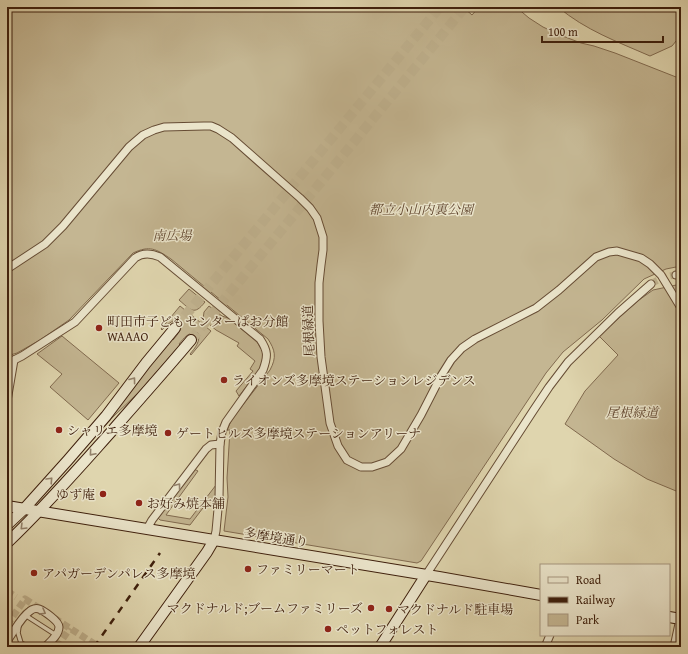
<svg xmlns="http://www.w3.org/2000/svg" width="688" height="654" viewBox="0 0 688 654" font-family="'Gentium Book Plus','Noto Serif JP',serif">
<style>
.green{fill:#c4b692;stroke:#816a4f}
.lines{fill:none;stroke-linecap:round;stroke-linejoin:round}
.street-tunnel{stroke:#bfb18e;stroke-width:7;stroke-dasharray:7 3.5;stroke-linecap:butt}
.secondary-tunnel{stroke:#bfb18e;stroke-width:10;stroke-dasharray:10 5;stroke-linecap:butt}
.lane-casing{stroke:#664c34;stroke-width:5.5}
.street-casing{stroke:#664c34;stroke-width:9}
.secondary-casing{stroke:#3e1f0c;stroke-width:12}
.lane{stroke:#eae4ca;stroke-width:3.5}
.street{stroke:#eae4ca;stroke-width:7}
.secondary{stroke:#eae4ca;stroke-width:10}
.rail{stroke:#3e1f0c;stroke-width:2.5;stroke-dasharray:7 7;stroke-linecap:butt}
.oneway{stroke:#94826b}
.poi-dot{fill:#8f2418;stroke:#eae4ca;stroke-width:1.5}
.labels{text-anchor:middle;stroke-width:3;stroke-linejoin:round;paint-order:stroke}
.park-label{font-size:13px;font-style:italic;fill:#60452e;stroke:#eae4ca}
.poi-label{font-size:13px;fill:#3e1f0c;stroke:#eae4ca;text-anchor:start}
.street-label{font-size:13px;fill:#3e1f0c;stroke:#eae4ca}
</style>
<rect width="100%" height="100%" fill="#dfd5ae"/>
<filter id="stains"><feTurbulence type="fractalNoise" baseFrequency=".005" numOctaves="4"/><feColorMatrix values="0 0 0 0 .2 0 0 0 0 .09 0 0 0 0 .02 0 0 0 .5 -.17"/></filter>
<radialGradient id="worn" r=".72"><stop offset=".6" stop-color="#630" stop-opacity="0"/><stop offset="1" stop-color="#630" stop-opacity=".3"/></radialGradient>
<g class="green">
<path d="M7 7H463L472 15 479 7H516L529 18 543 27 560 35 581 43 594 46 615 53 676 77H681V266L666 269 644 279 602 320 563 352 546 373 421 561 417 563 224 531 228 497 227 478 230 430H227L232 419 270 370C277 357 275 350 268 339L171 259C156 249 150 245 133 253L69 320 40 340 17 353 7 356Z"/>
<path d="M558 7H681V35L672 46 650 56C618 42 585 30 558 7Z"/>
<polygon points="681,284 681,493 647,479 614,459 565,424 585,391 618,355 599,336 621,316 639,300 653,290"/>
<path d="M189 289 205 302C194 316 191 310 179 300Z"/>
<path d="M180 306 211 331 191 355 190 354C195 348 201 341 198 333 189 331 184 338 179 344L180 345 138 393 114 416 98 433 133 386 172 339 173 340C178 334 182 329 182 322L179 319C172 320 167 325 162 330L161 329Z"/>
<polygon points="209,306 222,316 228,318 257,342 263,352 264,357 261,368 239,396 236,391 253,371 250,369 255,361 237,346 239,343 216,330 203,319 204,312"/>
<polygon points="62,336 119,383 88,420 50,387 62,374 37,354"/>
<polygon points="194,469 198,471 166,515 190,519 216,485 215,500 209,500 190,525 160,520 158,518"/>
</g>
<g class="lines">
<g class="street-tunnel">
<path d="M651 284C659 279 666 276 676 275"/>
<polyline points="7,591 16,597"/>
<polyline points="54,618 99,647"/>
<polyline points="7,625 25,599 42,610"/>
<polyline points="57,647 70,628"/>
</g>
<g class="secondary-tunnel">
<polyline points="175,328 440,7"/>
<polyline points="191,340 465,7"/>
</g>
<defs>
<g id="lane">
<polyline points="25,615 56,635"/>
<polyline points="19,626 18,633 21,643 28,647"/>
</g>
<g id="street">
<polyline points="7,269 45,244 63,226 129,147 143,135 154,130 164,127 204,126 211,126 218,129 232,138 300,198 310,208 317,218 323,237 323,250 321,265 319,283 319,321 321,357 330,423 338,446 347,460 361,467 372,467 387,462 401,449 421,415 441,376 451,360 462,348 475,339 536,308 559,290 596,257 609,252 617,251 641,258 650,264 661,275 681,308"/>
<polyline points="676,275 681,275"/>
<path d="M7 362 14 360 22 356 75 322 135 258C143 252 151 253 160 257L260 339C268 351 268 356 263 370L226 422 222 432 220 444 219 498 216 531 214 540"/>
<polyline points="7,401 14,360"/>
<polyline points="147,529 152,520 206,449 211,445 220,444"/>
<polyline points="426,575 533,411 549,387 568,362 618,313 651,284"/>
<path d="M7 641C14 632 20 618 30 611 32 609 36 608 39 609 44 611 59 621 59 627 59 635 50 642 45 647"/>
<polyline points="545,647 550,635"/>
<polyline points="674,647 680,619"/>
</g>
<g id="secondary">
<polyline points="7,506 439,577 541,595"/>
<polyline points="7,525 24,509 68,460 106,416 146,363 175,328"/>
<path d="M7 543C44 508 77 470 111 432 138 401 165 371 191 340"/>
<polyline points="669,617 681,619"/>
<polyline points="139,647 207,552 214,540"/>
<polyline points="380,647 426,575"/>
</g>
</defs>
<use href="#lane" class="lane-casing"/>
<use href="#street" class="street-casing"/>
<use href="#secondary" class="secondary-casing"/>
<use href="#lane" class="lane"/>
<use href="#street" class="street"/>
<use href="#secondary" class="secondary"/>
<polyline class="rail" points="94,647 160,553"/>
</g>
<defs><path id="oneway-chevron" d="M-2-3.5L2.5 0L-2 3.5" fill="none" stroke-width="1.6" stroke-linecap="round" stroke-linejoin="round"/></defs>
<g class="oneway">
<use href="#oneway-chevron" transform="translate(133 380) rotate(-53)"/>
<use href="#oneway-chevron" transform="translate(92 453) rotate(131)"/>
<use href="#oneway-chevron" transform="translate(50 480) rotate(-47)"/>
<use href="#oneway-chevron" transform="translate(178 486) rotate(-53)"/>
<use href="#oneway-chevron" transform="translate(23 527) rotate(135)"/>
<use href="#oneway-chevron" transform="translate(43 612) rotate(29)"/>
</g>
<g class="poi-dot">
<circle cx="99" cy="328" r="4"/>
<circle cx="224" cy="380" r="4"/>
<circle cx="59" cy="430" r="4"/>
<circle cx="168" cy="433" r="4"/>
<circle cx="103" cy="494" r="4"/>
<circle cx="139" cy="503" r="4"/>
<circle cx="248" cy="569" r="4"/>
<circle cx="34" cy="573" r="4"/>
<circle cx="371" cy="608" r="4"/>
<circle cx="389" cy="609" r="4"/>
<circle cx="328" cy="629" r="4"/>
</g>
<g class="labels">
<g class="park-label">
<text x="421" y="214">都立小山内裏公園</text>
<text x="172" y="240">南広場</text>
<text x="632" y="417">尾根緑道</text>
</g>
<g class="poi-label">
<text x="107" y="326">町田市子どもセンターぱお分館<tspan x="107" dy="15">WAAAO</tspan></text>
<text x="232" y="385">ライオンズ多摩境ステーションレジデンス</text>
<text x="67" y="435">シャリエ多摩境</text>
<text x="176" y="438">ゲートヒルズ多摩境ステーションアリーナ</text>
<text x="95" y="499" text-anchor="end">ゆず庵</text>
<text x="147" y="508">お好み焼本舗</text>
<text x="256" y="574">ファミリーマート</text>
<text x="42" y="578">アパガーデンパレス多摩境</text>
<text x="363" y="613" text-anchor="end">マクドナルド;ブームファミリーズ</text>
<text x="397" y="614">マクドナルド駐車場</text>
<text x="336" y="634">ペットフォレスト</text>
</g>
<g class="street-label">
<text transform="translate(308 331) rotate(-92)" y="5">尾根緑道</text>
<text transform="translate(276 537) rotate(9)" y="5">多摩境通り</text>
</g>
</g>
<rect width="688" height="654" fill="none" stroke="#dfd5ae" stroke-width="24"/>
<rect x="8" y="8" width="672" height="638" fill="none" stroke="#3e1f0c" stroke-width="2"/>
<rect x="12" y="12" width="664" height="630" fill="none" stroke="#3e1f0c"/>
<rect x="540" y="564" width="130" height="72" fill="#eae4ca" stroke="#a5957e"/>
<rect x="548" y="577" width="20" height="6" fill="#eae4ca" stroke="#a5957e"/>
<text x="576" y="584" font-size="12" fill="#3e1f0c">Road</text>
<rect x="548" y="597" width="20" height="6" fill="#3e1f0c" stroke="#a5957e"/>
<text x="576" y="604" font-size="12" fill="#3e1f0c">Railway</text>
<rect x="548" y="614" width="20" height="12" fill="#c4b692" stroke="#a5957e"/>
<text x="576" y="624" font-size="12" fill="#3e1f0c">Park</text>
<path d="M542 36v6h121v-6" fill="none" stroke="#3e1f0c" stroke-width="2"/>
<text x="548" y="36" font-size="12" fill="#3e1f0c" stroke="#eae4ca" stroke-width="3" paint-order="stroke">100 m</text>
<rect width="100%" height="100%" filter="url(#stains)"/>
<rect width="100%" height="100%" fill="url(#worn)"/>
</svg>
